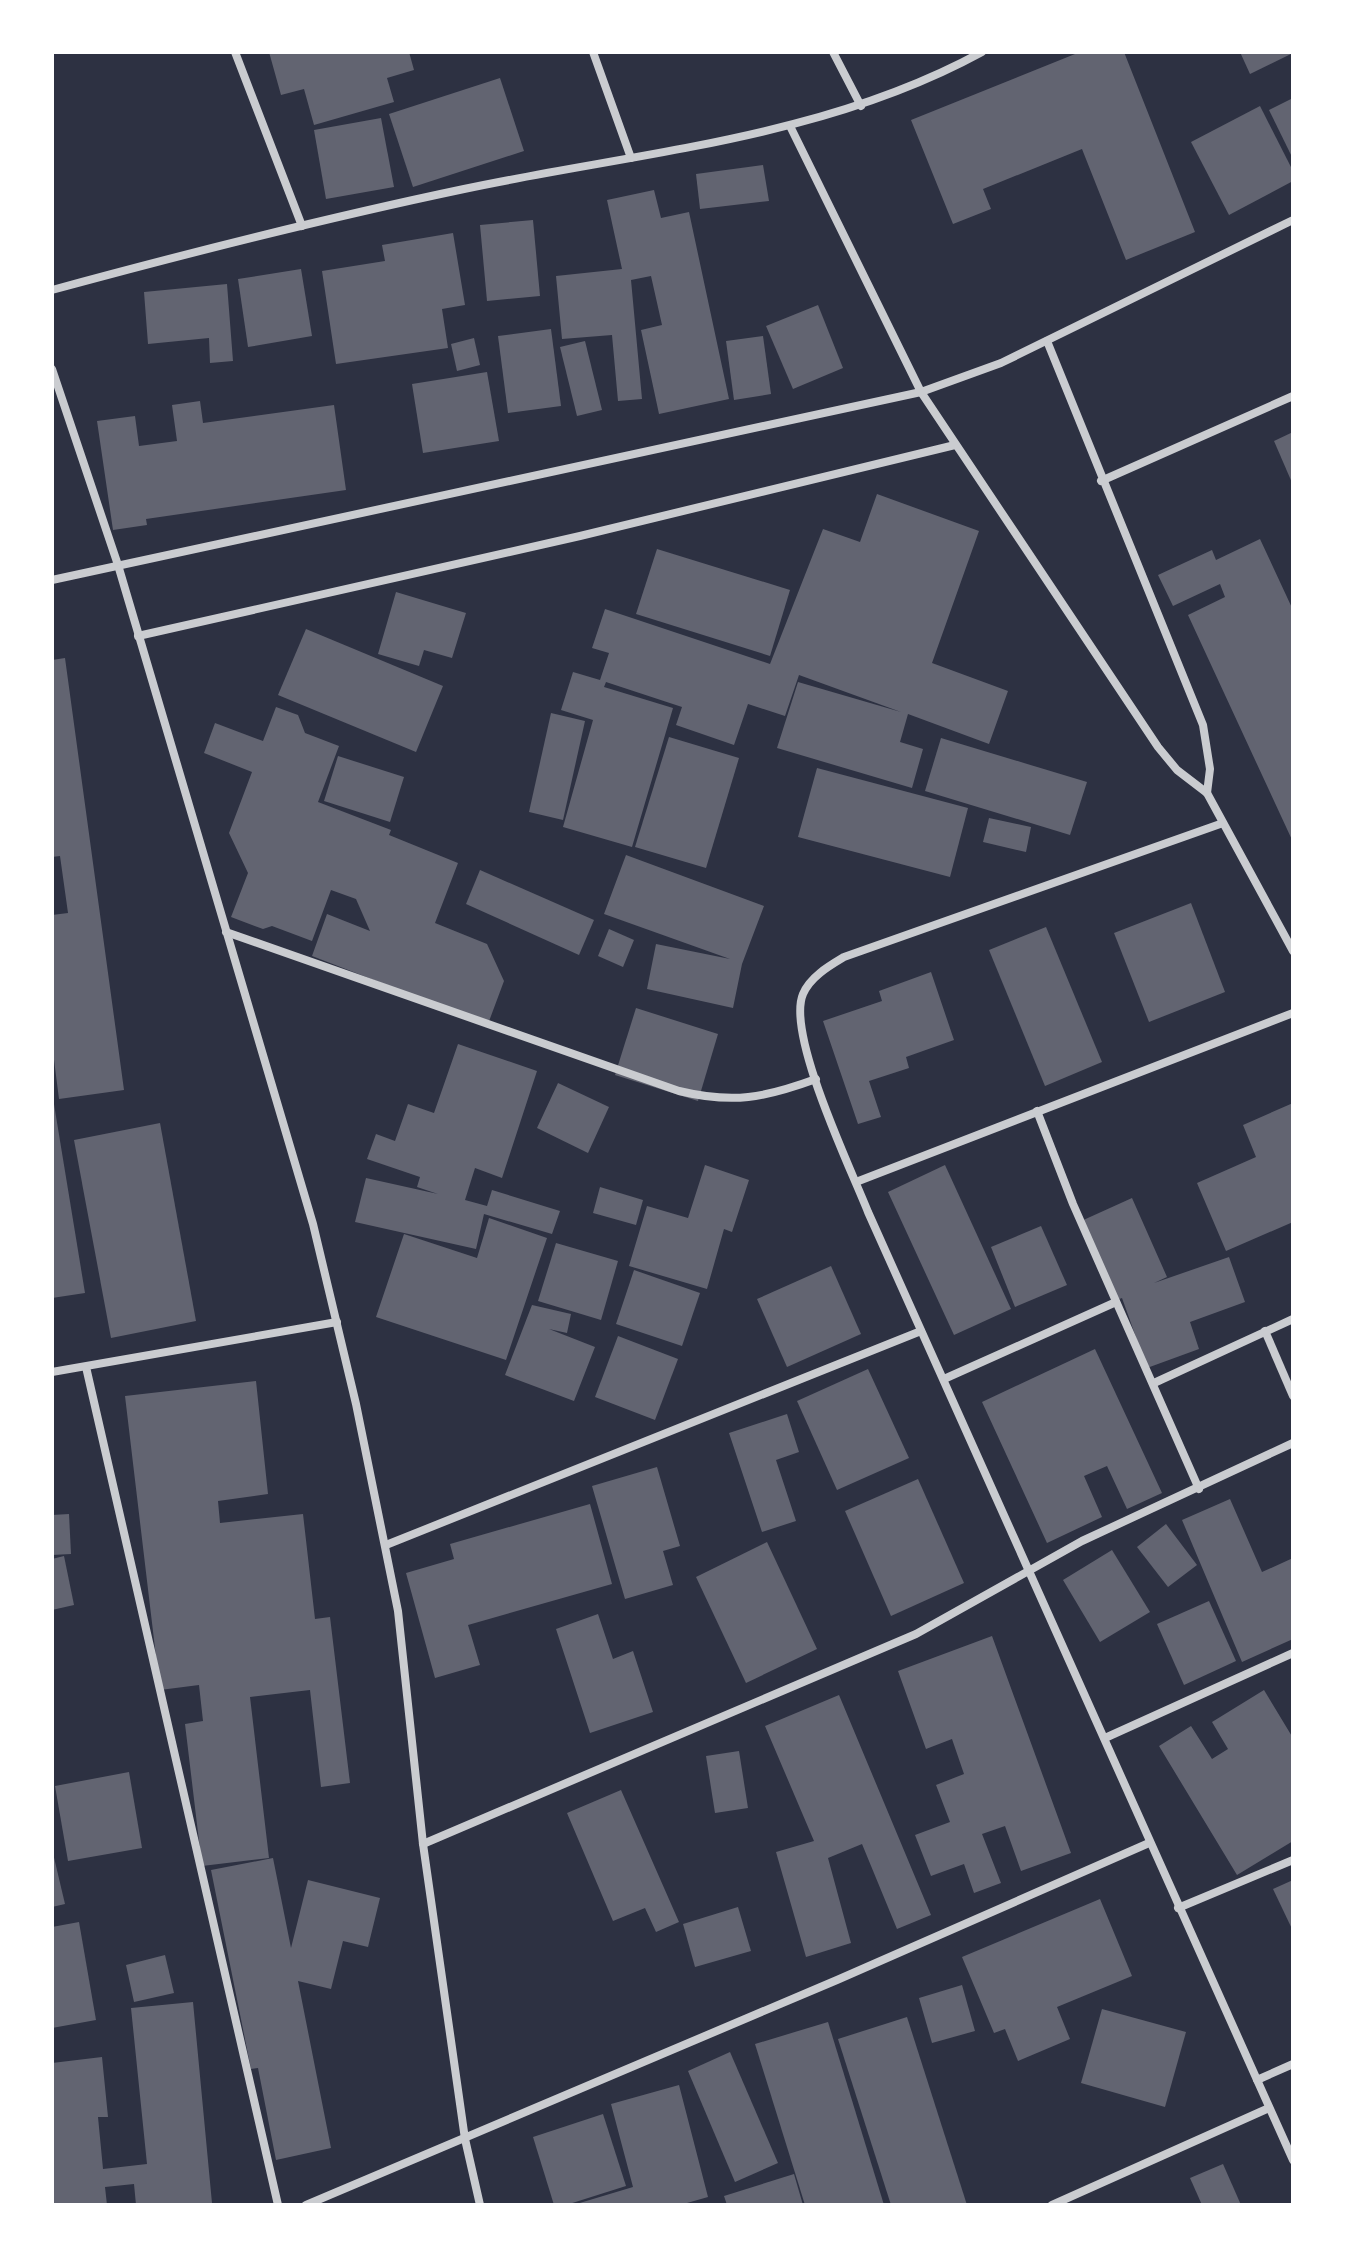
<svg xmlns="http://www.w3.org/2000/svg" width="1345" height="2257" viewBox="0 0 1345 2257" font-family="Inter,sans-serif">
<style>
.building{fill:#626471}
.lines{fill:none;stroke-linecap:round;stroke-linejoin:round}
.minor{stroke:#caccd0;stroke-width:8}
</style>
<rect width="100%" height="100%" fill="#2d3142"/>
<g class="building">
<polygon points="269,52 409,52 414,70 387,78 394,102 314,125 304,89 281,95"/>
<polygon points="1080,52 1124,52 1195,232 1126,260 1082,149 983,189 991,209 953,224 911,120"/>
<polygon points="1240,52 1293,52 1293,53 1250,74"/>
<polygon points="500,78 524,151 413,187 389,114"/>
<polygon points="1293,98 1293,159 1269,110"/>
<polygon points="1260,106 1293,171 1293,181 1229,215 1191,142"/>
<polygon points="381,118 394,187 326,199 314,130"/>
<polygon points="763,165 769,201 700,209 696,174"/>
<polygon points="654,190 661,218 689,212 729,399 659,414 641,330 662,325 651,276 631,280 642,399 618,401 612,335 562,339 556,276 622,269 607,200"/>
<polygon points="533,220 540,296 487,301 480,225"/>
<polygon points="453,233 465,305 442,309 448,348 336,364 322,271 385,261 382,245"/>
<polygon points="301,269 312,336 248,347 238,279"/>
<polygon points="227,284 233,361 210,363 209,338 148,344 144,292"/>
<polygon points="818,305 843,368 793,389 766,326"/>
<polygon points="551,329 561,406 508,413 498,336"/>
<polygon points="763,336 771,394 734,400 726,341"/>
<polygon points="474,338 480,365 457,371 451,344"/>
<polygon points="585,341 602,410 577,416 560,347"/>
<polygon points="487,372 499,441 423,453 412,384"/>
<polygon points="200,401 203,423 334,405 346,490 146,519 147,525 113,530 97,421 135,416 139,446 177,441 172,405"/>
<polygon points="1293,432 1293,485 1274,441"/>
<polygon points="877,494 979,531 932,663 1008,691 989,744 908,714 900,742 923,749 912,788 777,748 798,682 901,712 799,675 785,716 748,704 734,745 676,725 682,707 606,682 604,687 673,708 632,847 563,827 593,720 561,710 573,672 600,680 609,653 592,648 605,609 770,664 823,529 860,542"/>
<polygon points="1260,539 1293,610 1293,842 1188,615 1225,597 1220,584 1173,606 1158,575 1212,550 1216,560"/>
<polygon points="657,549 790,590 770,656 636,614"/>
<polygon points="396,592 466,613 452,658 424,650 419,666 378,654"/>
<polygon points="306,629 443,686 416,752 278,695"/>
<polygon points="65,658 124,1090 59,1099 52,1044 52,915 68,913 60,856 52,857 52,660"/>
<polygon points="276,707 298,715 305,733 339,746 318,802 391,830 389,835 458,863 435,923 487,944 504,981 488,1024 312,956 327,914 370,931 356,899 331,890 312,941 272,926 263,929 231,917 248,873 229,833 252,772 204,753 215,723 263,741"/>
<polygon points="551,713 585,721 563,820 529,812"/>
<polygon points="669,737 739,758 706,868 635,847"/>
<polygon points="941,738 1087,782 1070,835 925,791"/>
<polygon points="338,756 404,777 390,822 324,801"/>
<polygon points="817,768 968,808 950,877 798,837"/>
<polygon points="989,818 1031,827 1026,852 983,842"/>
<polygon points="626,855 764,906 742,964 733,1008 647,989 656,944 730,959 604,914"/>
<polygon points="480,870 594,920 579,955 466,904"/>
<polygon points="1191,903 1225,992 1149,1022 1114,933"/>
<polygon points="1046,927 1102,1062 1045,1086 989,950"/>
<polygon points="609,929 634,940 623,967 598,956"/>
<polygon points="931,972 954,1040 906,1057 909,1068 869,1081 881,1117 858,1124 823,1021 882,1001 879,991"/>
<polygon points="636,1008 718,1034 698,1101 615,1075"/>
<polygon points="458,1044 537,1071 502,1178 475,1168 465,1200 487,1206 492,1190 560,1211 552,1234 484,1214 476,1249 355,1222 366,1178 438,1194 417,1187 420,1177 367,1159 376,1134 395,1141 408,1104 434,1113"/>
<polygon points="558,1083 609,1107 588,1153 537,1128"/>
<polygon points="52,1092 85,1293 52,1298"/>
<polygon points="1293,1103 1293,1222 1226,1251 1197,1183 1256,1157 1243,1125"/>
<polygon points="160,1123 196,1321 111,1338 74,1140"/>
<polygon points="705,1165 749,1180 732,1232 724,1229 707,1289 629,1266 647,1206 688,1218"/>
<polygon points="945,1165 1011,1309 954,1335 888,1192"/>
<polygon points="600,1187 643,1200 636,1225 593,1213"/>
<polygon points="1132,1198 1167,1277 1154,1283 1229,1257 1245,1302 1190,1322 1199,1349 1147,1368 1122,1298 1114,1301 1079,1222"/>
<polygon points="489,1218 547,1238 506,1360 376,1317 404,1234 477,1258"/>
<polygon points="1041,1226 1067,1285 1015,1307 991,1247"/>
<polygon points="556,1243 618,1261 601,1320 538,1301"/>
<polygon points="831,1266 861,1334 787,1367 757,1299"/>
<polygon points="634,1270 700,1293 682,1346 616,1324"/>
<polygon points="532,1305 571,1314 567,1333 549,1329 595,1347 574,1401 505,1375"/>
<polygon points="618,1336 678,1359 655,1420 595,1397"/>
<polygon points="1095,1349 1162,1493 1127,1509 1107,1466 1084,1476 1102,1517 1047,1543 982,1402"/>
<polygon points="868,1369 909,1458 837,1490 797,1401"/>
<polygon points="256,1381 268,1494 218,1501 220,1523 303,1514 315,1619 330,1617 350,1783 321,1787 310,1690 250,1697 269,1858 202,1866 185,1724 203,1721 199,1685 160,1690 125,1396"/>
<polygon points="787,1414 799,1452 776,1460 796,1521 762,1532 729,1433"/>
<polygon points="657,1467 680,1546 663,1551 673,1585 625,1599 592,1486"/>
<polygon points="918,1479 964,1583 891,1616 845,1511"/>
<polygon points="1230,1499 1262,1572 1293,1558 1293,1639 1242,1662 1182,1520"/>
<polygon points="590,1504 612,1584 468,1625 480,1665 435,1678 406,1573 454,1559 450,1544"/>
<polygon points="69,1514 71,1554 52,1555 52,1515"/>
<polygon points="1166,1524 1197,1565 1168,1587 1137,1547"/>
<polygon points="767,1542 817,1649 746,1683 696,1577"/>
<polygon points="1112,1550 1150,1612 1100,1642 1063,1580"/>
<polygon points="64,1556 74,1605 52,1610 52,1559"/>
<polygon points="1209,1601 1236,1661 1184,1685 1157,1624"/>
<polygon points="598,1614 613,1659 633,1651 653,1712 590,1733 556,1629"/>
<polygon points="992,1636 1071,1853 1021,1871 1005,1826 982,1834 1001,1883 974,1893 964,1864 931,1876 915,1835 950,1822 936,1785 964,1774 952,1739 926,1749 898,1671"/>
<polygon points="1264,1690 1293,1738 1293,1841 1237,1875 1159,1746 1191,1726 1212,1759 1228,1749 1212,1722"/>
<polygon points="839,1695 931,1915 897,1929 862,1844 828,1858 851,1943 806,1957 776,1852 814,1841 765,1726"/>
<polygon points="739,1751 748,1808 715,1813 706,1756"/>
<polygon points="129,1772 142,1848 68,1861 55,1786"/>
<polygon points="621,1790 679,1922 656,1932 645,1908 613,1921 567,1813"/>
<polygon points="52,1849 65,1904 52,1907"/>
<polygon points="273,1858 291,1948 308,1880 380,1898 368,1947 343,1941 331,1989 298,1981 331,2148 276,2160 258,2068 251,2069 211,1870"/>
<polygon points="1293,1880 1293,1931 1273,1889"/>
<polygon points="1100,1899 1132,1976 1057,2007 1070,2039 1018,2061 1005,2029 994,2033 962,1957"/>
<polygon points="738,1907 751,1951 695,1967 683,1924"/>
<polygon points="79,1922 96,2020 52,2028 52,1927"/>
<polygon points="165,1955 174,1993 134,2002 126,1965"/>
<polygon points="962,1985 975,2031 932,2043 919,1998"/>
<polygon points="193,2002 212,2203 136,2205 134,2184 105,2187 107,2205 52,2205 52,2063 102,2057 108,2117 98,2117 103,2169 147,2164 131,2008"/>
<polygon points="1102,2009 1186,2032 1165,2107 1081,2083"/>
<polygon points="907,2017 967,2205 891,2205 838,2039"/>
<polygon points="828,2022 884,2205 805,2205 755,2044"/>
<polygon points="730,2052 778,2163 735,2182 688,2071"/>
<polygon points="679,2085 708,2197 680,2205 573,2205 633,2187 611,2104"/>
<polygon points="603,2114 626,2186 566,2205 554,2205 533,2137"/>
<polygon points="1223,2164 1241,2205 1202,2205 1190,2178"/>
<polygon points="794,2174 803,2205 727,2205 724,2196"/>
</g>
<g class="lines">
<g class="minor">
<polyline points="235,52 302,226"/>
<polyline points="593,52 631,158"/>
<polyline points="833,52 861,106"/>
<polyline points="790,126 921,392 1158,747 1177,770 1207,793 1293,951"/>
<path d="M52 290C188 253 326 218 464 189 638 152 823 139 982 52"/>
<polyline points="1047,341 1203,725 1210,769 1207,793"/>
<polyline points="52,369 118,565 313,1224 356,1404 398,1611 423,1844 465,2139 480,2205"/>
<polyline points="1101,481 1293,396"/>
<polyline points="52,580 921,392 1001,363 1293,220"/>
<polyline points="138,636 580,536 955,445"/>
<path d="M1223 823 844 957C829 966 810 977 803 994 786 1034 851 1169 868 1212L1293 2160"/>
<path d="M226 932 679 1091C733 1104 764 1098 816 1079"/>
<polyline points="1037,1111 1073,1204 1199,1489"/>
<polyline points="856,1182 1293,1013"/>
<polyline points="1265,1331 1293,1396"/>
<polyline points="86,1367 278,2205"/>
<polyline points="52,1372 337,1322"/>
<polyline points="944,1379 1116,1302"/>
<polyline points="1154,1383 1293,1319"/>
<polyline points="386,1545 921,1331"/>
<polyline points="1105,1738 1293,1653"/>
<polyline points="423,1844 916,1634 1082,1541 1293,1443"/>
<polyline points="1178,1908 1293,1860"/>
<polyline points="1257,2080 1293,2064"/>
<polyline points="306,2205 837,1980 1149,1843"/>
<polyline points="1052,2205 1269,2108"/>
</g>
</g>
<rect width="1345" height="2257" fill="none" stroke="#ffffff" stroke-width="108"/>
</svg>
